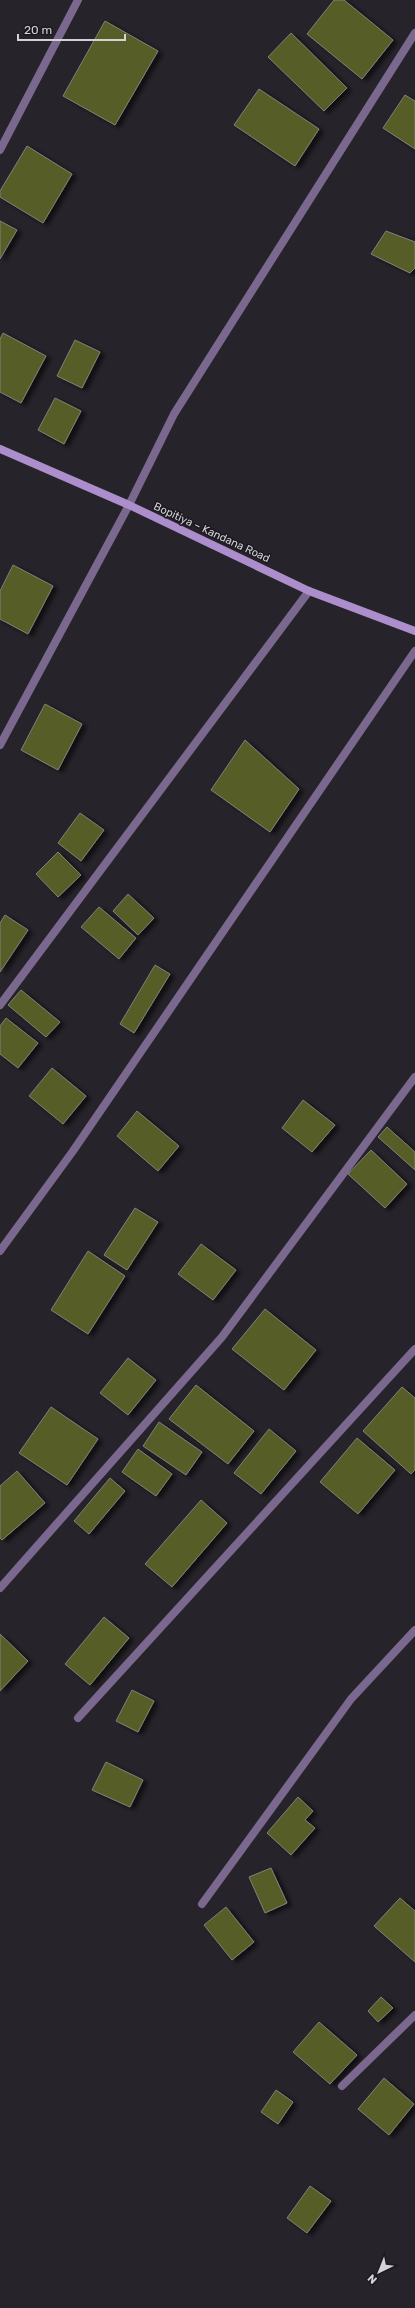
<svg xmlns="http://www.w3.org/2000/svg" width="415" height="2308" viewBox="0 0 415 2308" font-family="Rubik,sans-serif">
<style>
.building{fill:#565d28;stroke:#808277;filter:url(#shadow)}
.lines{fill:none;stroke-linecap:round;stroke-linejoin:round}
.street{stroke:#7a688e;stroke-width:8}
.secondary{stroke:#ab8ecb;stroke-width:8}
.labels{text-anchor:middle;stroke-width:3;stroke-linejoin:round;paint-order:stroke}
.street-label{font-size:11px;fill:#d4d2d7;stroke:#1d1921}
</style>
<defs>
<filter id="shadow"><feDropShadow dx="4.5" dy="2.5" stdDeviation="2" flood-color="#0009"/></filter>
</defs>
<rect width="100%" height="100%" fill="#26232a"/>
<g class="building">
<polygon points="334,0 344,0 393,40 362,79 307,34"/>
<polygon points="105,21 158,51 115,125 63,96"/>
<polygon points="291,33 347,88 324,111 268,57"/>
<polygon points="259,89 319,129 295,166 234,125"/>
<polygon points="405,95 415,101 415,149 383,128"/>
<polygon points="27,146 72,174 43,223 0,197 0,191"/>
<polygon points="0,221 17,230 0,259"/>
<polygon points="386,231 415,242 415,268 410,273 371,254"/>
<polygon points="3,333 46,356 21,403 0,392 0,339"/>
<polygon points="75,340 100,352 82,388 57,376"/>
<polygon points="55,398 81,411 64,444 38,430"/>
<polygon points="13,565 53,586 28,634 0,619 0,591"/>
<polygon points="45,704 82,724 58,770 21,750"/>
<polygon points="245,740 299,789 270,832 211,790"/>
<polygon points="80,813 104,830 81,861 58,843"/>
<polygon points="58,852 81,875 58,897 36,874"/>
<polygon points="128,894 154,918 138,935 113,911"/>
<polygon points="99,907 136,938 119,959 81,927"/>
<polygon points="5,915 28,930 0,972 0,923"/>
<polygon points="155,965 170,974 134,1033 120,1024"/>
<polygon points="21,990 60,1022 46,1037 8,1005"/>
<polygon points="6,1018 38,1043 18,1068 0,1054 0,1026"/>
<polygon points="52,1068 86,1096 63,1124 29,1096"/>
<polygon points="303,1100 335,1125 312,1152 282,1128"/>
<polygon points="137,1111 179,1146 158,1171 117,1136"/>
<polygon points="387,1127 415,1152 415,1170 378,1137"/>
<polygon points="371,1150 407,1184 385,1208 348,1174"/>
<polygon points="135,1208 158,1222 127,1270 104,1255"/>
<polygon points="201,1244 236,1270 213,1300 178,1274"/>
<polygon points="88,1251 125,1276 88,1334 51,1310"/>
<polygon points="265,1309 316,1350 284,1390 232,1349"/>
<polygon points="128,1358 156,1380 128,1415 100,1393"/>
<polygon points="196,1385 254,1431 228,1464 169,1419"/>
<polygon points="402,1387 415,1398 415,1470 411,1474 363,1431"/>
<polygon points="51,1407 98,1439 67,1485 19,1453"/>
<polygon points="159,1422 202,1452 186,1475 143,1446"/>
<polygon points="269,1429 296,1451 261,1494 234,1473"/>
<polygon points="357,1438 395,1470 358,1514 320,1482"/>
<polygon points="138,1449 172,1474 156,1496 122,1472"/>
<polygon points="17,1471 45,1503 2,1540 0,1538 0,1486"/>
<polygon points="110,1478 125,1491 89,1534 74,1521"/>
<polygon points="201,1500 227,1523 172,1587 145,1564"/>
<polygon points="104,1617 129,1638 90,1685 65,1664"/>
<polygon points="0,1634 28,1661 0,1691"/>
<polygon points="132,1690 154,1701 138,1732 116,1721"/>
<polygon points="106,1762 143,1780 130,1807 92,1790"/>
<polygon points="298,1797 313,1811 305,1820 315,1828 291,1855 267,1833"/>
<polygon points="271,1868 287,1903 265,1913 249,1877"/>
<polygon points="400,1898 415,1911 415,1962 374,1926"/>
<polygon points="226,1907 254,1942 232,1960 204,1925"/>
<polygon points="381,1997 393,2008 378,2022 368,2011"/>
<polygon points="319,2022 357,2055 330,2084 293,2052"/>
<polygon points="384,2078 414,2104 389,2135 358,2109"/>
<polygon points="276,2090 293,2102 278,2124 261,2112"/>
<polygon points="310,2186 331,2201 307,2233 287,2218"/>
</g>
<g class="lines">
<g class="street">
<polyline points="0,150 78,0"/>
<polyline points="0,745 129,505 174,414 415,33"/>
<polyline points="0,1005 309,591"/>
<polyline points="0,1251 73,1151 415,651"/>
<polyline points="0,1588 222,1337 415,1077"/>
<polyline points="78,1718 415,1349"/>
<polyline points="202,1904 351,1699 415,1630"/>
<polyline points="342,2086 415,2015"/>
</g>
<polyline class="secondary" points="0,449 129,505 309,591 415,631"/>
</g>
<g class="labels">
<g class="street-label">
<text transform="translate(212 532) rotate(25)" y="4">Bopitiya – Kandana Road</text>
</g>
</g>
<g transform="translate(379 2272) rotate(223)" stroke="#1d1921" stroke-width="3" paint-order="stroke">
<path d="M0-3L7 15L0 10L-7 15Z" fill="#d4d2d7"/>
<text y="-6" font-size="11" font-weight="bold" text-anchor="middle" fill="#d4d2d7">N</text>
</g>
<path d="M18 34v6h107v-6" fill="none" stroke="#d4d2d7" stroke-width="2"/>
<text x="24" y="34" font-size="12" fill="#d4d2d7" stroke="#1d1921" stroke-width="3" paint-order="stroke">20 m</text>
</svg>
